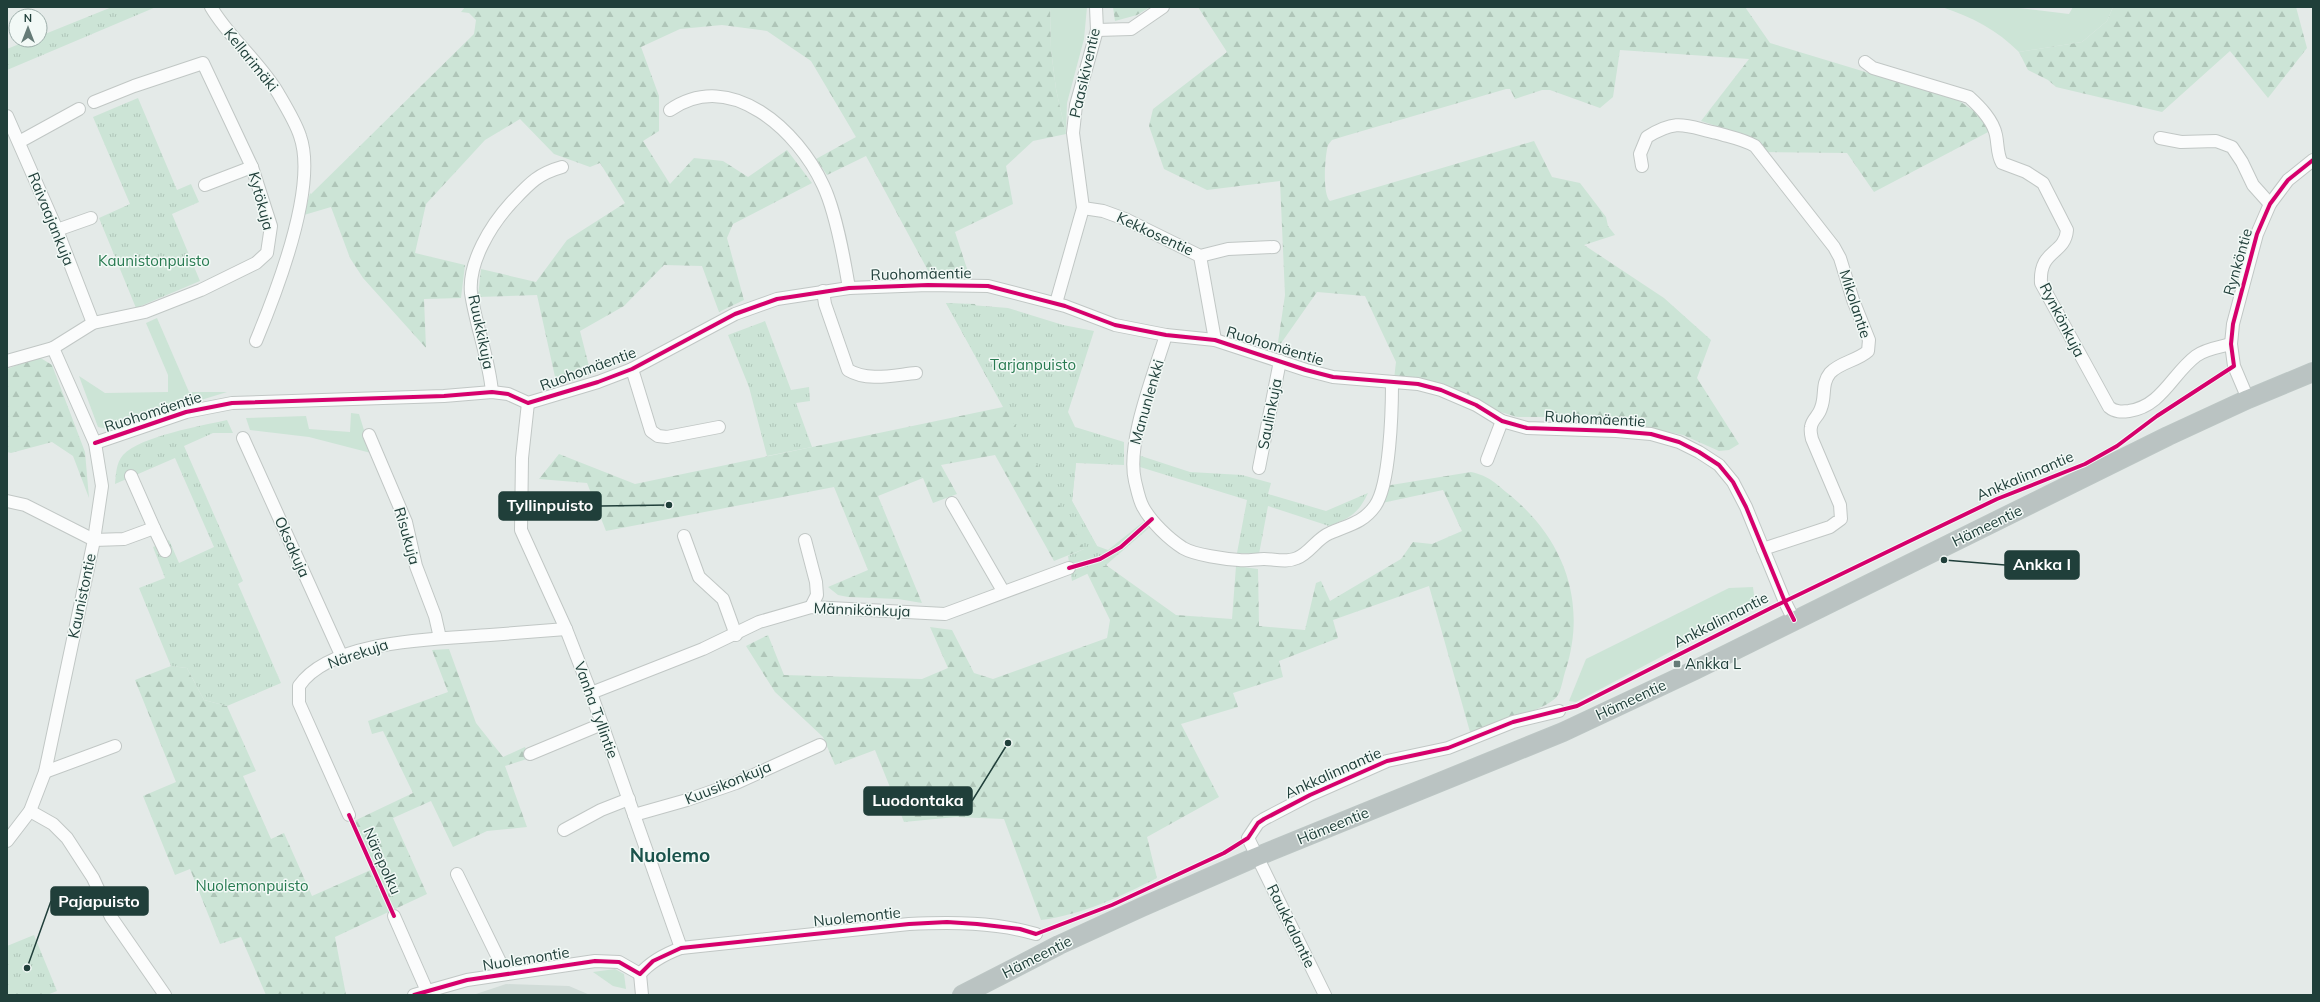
<svg xmlns="http://www.w3.org/2000/svg" width="2320" height="1002" viewBox="0 0 2320 1002" font-family="Mulish,sans-serif">
<style>
.built{fill:#d1dcd8}
.grass{fill:#cce4d6}
.forest{fill:url(#forest-firs)}
.park{fill:url(#park-tufts)}
.lines{fill:none;stroke-linecap:round;stroke-linejoin:round}
.minor-casing{stroke:#c1c7c5;stroke-width:14}
.highway-casing{stroke:#bcc6c4;stroke-width:20}
.minor{stroke:#fbfcfc;stroke-width:12}
.highway{stroke:#bac3c2;stroke-width:18}
.cycleway-casing{stroke:#f2f9f6;stroke-width:6}
.cycleway{stroke:#d6006c;stroke-width:4}
.poi-dot{fill:#657b77;stroke:#f2f9f6;stroke-width:1.5}
.labels{text-anchor:middle;stroke-width:3;stroke-linejoin:round;paint-order:stroke}
.street-label{font-size:15px;fill:#203f3a;stroke:#f2f9f6}
.park-label{font-size:15px;fill:#277a50;stroke:#f2f9f6}
.poi-label{font-size:15px;fill:#203f3a;stroke:#f2f9f6;text-anchor:start}
.district-label{font-size:19px;font-weight:bold;fill:#1a534b;stroke:#f2f9f6}
.leader{fill:none;stroke:#203f3a;stroke-width:1.5}
.callout-dot{fill:#203f3a;stroke:#f2f9f6;stroke-width:1.5}
.callout{fill:#203f3a;stroke:#203f3a;stroke-width:1.5}
.callout-label{font-size:16px;text-anchor:middle;font-weight:bold;fill:#fff}
</style>
<defs>
<pattern id="forest-firs" width="22" height="20" patternUnits="userSpaceOnUse"><rect width="22" height="20" fill="#cce4d6"/><path d="M5 1l3.5 6h-7zM16 11l3.5 6h-7z" fill="#afc5b8"/></pattern>
<pattern id="park-tufts" width="24" height="20" patternUnits="userSpaceOnUse"><rect width="24" height="20" fill="#cce4d6"/><path d="M3 7l-1-3M5 7V3M7 7l1-3M15 17l-1-3M17 17v-4M19 17l1-3" fill="none" stroke="#afc5b8"/></pattern>
</defs>
<rect width="100%" height="100%" fill="#e4eae8"/>
<polygon class="built" points="506,984 569,986 590,995 473,995"/>
<g class="grass">
<polygon points="1050,7 1087,7 1084,39 1067,103 1066,134 1056,89 1051,50"/>
<path d="M1942 7H2010L2069 14 2073 7H2113L2107 21 2082 42 2019 52C1997 30 1972 17 1942 7Z"/>
<polygon points="157,318 189,392 227,392 107,429 98,427 79,376 105,393 168,392 168,375 146,323"/>
<polygon points="351,413 359,414 371,453 309,437 250,430 246,418 306,416 309,429 350,432"/>
<polygon points="1753,587 1755,602 1751,609 1576,702 1569,701 1586,659 1729,588"/>
<polygon points="615,969 624,974 626,989 613,986 593,972"/>
</g>
<g class="forest">
<polygon points="465,7 1050,7 1051,50 1056,89 1066,134 1033,141 1006,166 1013,204 955,232 971,281 932,278 866,156 827,175 816,159 856,137 811,61 767,31 722,25 680,29 641,47 659,96 659,131 643,141 670,184 694,158 723,161 748,177 787,150 812,183 733,224 727,238 744,300 719,312 702,266 664,265 624,306 580,331 591,374 557,386 537,295 478,297 481,269 536,282 567,240 625,203 600,163 590,167 554,154 520,119 485,140 426,204 415,253 465,265 461,298 424,299 426,348 363,278 350,258 331,207 304,215 310,193 311,194 474,34 476,20 469,13 461,12"/>
<polygon points="1113,7 1150,7 1137,15 1115,21"/>
<path d="M1198 7H1745L1770 43 1958 100 1981 116 1992 130 1874 192 1847 153 1763 152 1738 133 1701 121 1749 59 1620 50 1613 97 1600 108 1550 90H1542L1515 99 1510 89H1506L1345 136 1332 140 1328 145C1325 155 1322 194 1330 201L1534 141 1552 177 1580 183 1606 217 1608 226 1615 235 1584 245 1664 298 1711 340 1697 378 1739 444 1729 450 1719 451 1683 435 1639 426 1553 417H1517L1394 379 1396 362 1365 296 1317 292 1277 349 1285 295 1280 181 1207 190 1164 169 1149 126 1153 109 1227 52Z"/>
<polygon points="2113,7 2296,7 2307,48 2268,98 2230,51 2162,112 2056,87 2048,80 2028,70 2019,52 2082,42 2107,21"/>
<polygon points="946,303 975,304 1076,463 1072,501 1097,546 1084,549 1054,561 995,455 941,465 957,494 933,503 923,478 878,496 922,603 898,599 848,597 838,595 828,587 868,570 834,487 606,531 587,483 539,479 559,454 635,484 1003,407"/>
<polygon points="39,357 52,365 85,452 89,498 73,456 52,442 11,453 7,452 7,369"/>
<path d="M1471 472C1490 476 1496 484 1511 496 1564 540 1587 602 1566 669 1563 677 1562 688 1558 695 1549 710 1488 726 1470 732L1429 586 1333 620 1338 638 1279 661 1283 677 1233 693 1238 707 1181 724 1219 797 1147 837 1157 878C1121 896 1082 915 1041 920L1004 819 956 817 904 822 875 750 835 765 823 737 775 692 746 646 768 635 784 675 922 679 948 668 930 627 952 630 974 673 993 679 1107 638 1110 620 1087 573 1106 565 1176 615 1232 619 1236 566 1258 569 1259 626 1305 630 1316 583 1321 581 1330 601 1401 559 1413 542 1432 544 1462 531 1443 490 1382 503 1385 486Z"/>
<polygon points="449,649 476,723 503,757 525,747 530,758 505,766 527,827 487,831 453,847 431,801 393,818 427,894 335,937 346,995 266,995 241,937 220,944 190,869 175,875 143,796 176,782 135,680 171,666 187,668 204,700 227,706 256,771 243,776 271,839 284,833 312,896 373,869 352,822 413,793 383,731 372,734 368,721 448,692 432,650"/>
</g>
<g class="park">
<polygon points="112,7 156,7 7,70 7,49 29,40 40,40 40,36"/>
<polygon points="138,98 177,190 191,184 199,202 172,214 200,281 136,308 99,218 130,204 93,117"/>
<polygon points="946,303 1008,308 1063,325 1094,331 1068,412 1075,427 1124,442 1124,465 1076,463 1072,501 1097,546 1108,550 1143,522 1149,528 1106,565 1072,581 1068,556 1084,549"/>
<polygon points="765,321 791,390 809,387 810,401 796,403 812,447 767,456 749,387 728,335"/>
<path d="M227 420 233 433H213L184 446 243 581 238 584 281 683 227 706 204 700 187 668 171 666 139 588 165 578 153 547 169 540 179 563 214 547 175 458 115 484C116 474 116 463 123 455 141 436 201 426 227 420Z"/>
<path d="M1138 455 1190 472 1242 475 1271 483 1268 494 1326 511 1368 493C1358 514 1350 518 1329 526L1268 506 1259 554 1237 553 1247 500 1140 467Z"/>
<polygon points="34,935 57,991 47,995 7,995 7,946"/>
</g>
<g class="lines">
<defs>
<g id="minor">
<path d="M211 7C229 38 259 61 278 93 285 105 296 123 300 136 318 187 276 293 256 341"/>
<polyline points="1097,30 1131,29 1163,7"/>
<path d="M1865 62 1873 68 1969 97C1980 107 1993 120 1996 135 1998 144 1997 155 2002 163L2026 172 2043 183 2067 230C2065 255 2039 249 2041 283L2109 407C2115 412 2121 412 2129 411 2162 406 2172 374 2196 356 2205 349 2220 347 2231 344"/>
<path d="M670 110C731 68 798 131 823 185 836 212 844 258 849 288"/>
<polyline points="7,116 57,230 93,323"/>
<polyline points="2160,138 2181,142 2216,141 2232,147 2242,162 2253,185 2270,204"/>
<polyline points="19,142 79,109"/>
<path d="M1642 166 1640 154 1647 137C1678 118 1685 126 1717 133 1730 137 1743 139 1755 146L1834 247 1840 258 1853 300 1869 340 1868 351C1857 361 1840 362 1830 373 1821 384 1826 396 1821 408 1819 416 1812 419 1811 427 1810 431 1811 435 1812 439L1840 505 1841 519 1830 527 1763 549"/>
<polyline points="205,185 252,167"/>
<polyline points="1083,208 1103,211 1125,219 1200,256 1228,249 1274,247"/>
<polyline points="57,230 91,218"/>
<polyline points="1200,256 1215,340"/>
<path d="M823 291 825 304 848 370C868 382 894 375 916 373"/>
<polyline points="1056,303 1083,208 1073,133 1076,105 1097,30 1096,7"/>
<path d="M1166 335C1154 374 1126 443 1135 481 1137 489 1139 500 1143 507 1151 522 1169 539 1183 548 1195 555 1225 559 1239 560 1248 561 1256 559 1264 559 1275 559 1286 563 1297 558 1310 553 1317 538 1330 533 1348 525 1363 523 1375 506 1390 485 1392 411 1392 384"/>
<polyline points="7,361 53,348 93,323 145,312 201,290 256,263 267,253 271,226 252,167 203,63 134,86 94,102"/>
<polyline points="632,369 651,431 658,436 667,437 719,427"/>
<path d="M492 392C489 358 476 327 471 293 468 262 491 225 511 203 529 184 537 174 562 167"/>
<polyline points="2248,399 2234,366 2231,344 2233,324 2257,234 2270,204 2288,180 2313,160"/>
<polyline points="528,403 522,458 521,530 566,629 591,693 681,948"/>
<polyline points="369,435 406,522 416,566 435,616 440,638"/>
<polyline points="243,438 342,657"/>
<polyline points="95,443 186,412 232,403 444,396 492,392 508,394 528,403 598,382 632,369 735,314 777,299 849,288 928,285 988,286 1065,306 1115,325 1166,335 1215,340 1306,370 1333,377 1418,384 1441,390 1476,405 1502,421 1527,428 1616,431 1651,434 1679,442 1699,452 1719,465 1733,482 1746,507 1785,602 1794,620"/>
<polyline points="1487,460 1502,421"/>
<polyline points="1259,468 1280,361"/>
<polyline points="131,476 154,528"/>
<polyline points="7,501 25,505 94,540 124,539 154,528 165,551"/>
<polyline points="952,503 1003,591"/>
<polyline points="684,536 699,577 723,599 736,635"/>
<polyline points="805,540 816,582 817,595 811,607"/>
<polyline points="591,693 703,649 759,622 811,607 945,614 1069,568"/>
<polyline points="530,754 602,724"/>
<polyline points="45,772 115,746"/>
<polyline points="30,811 53,824 67,838 93,878 111,917 165,995"/>
<path d="M349 815 299 703V686C331 639 438 639 490 635 515 633 540 631 566 629"/>
<polyline points="634,815 687,800 736,783 820,745"/>
<polyline points="564,830 601,810 629,799"/>
<polyline points="7,841 30,811 45,772 94,540 102,486 95,443 53,348"/>
<polyline points="457,874 506,974"/>
<polyline points="394,916 427,991"/>
<polyline points="414,995 467,980 595,961 619,962 640,974"/>
<path d="M642 995 640 974C651 961 665 954 681 948L909 924C952 922 995 922 1036 934"/>
<polyline points="1325,995 1248,838 1258,823 1264,819 1310,795 1387,761 1448,748 1513,722 1559,711"/>
</g>
<polyline id="highway" points="962,995 1059,945 1142,907 1256,857 1563,732 1695,670 2168,436 2248,399 2313,372"/>
</defs>
<use href="#minor" class="minor-casing"/>
<use href="#highway" class="highway-casing"/>
<use href="#minor" class="minor"/>
<use href="#highway" class="highway"/>
<defs>
<g id="cycleway">
<polyline points="95,443 186,412 232,403 444,396 492,392 508,394 528,403 598,382 632,369 735,314 777,299 849,288 928,285 988,286 1065,306 1115,325 1166,335 1215,340 1306,370 1333,377 1418,384 1441,390 1476,405 1502,421 1527,428 1616,431 1651,434 1679,442 1699,452 1719,465 1733,482 1746,507 1785,602 1794,620"/>
<polyline points="1069,568 1100,559 1121,547 1152,519"/>
<polyline points="349,815 394,916"/>
<polyline points="414,995 467,980 595,961 619,962 640,974 653,961 681,948 909,924 947,922 977,924 1020,929 1036,934 1112,905 1224,853 1248,838 1258,823 1264,819 1310,795 1387,761 1448,748 1513,722 1577,706 1771,608 1918,537 1997,499 2085,464 2117,446 2157,416 2234,366 2231,344 2233,324 2257,234 2270,204 2288,180 2313,160"/>
</g>
</defs>
<use href="#cycleway" class="cycleway-casing"/>
<use href="#cycleway" class="cycleway"/>
</g>
<rect class="poi-dot" x="1673" y="660" width="8" height="8" rx="2"/>
<g class="labels">
<g class="street-label">
<text transform="translate(251 60) rotate(51)" y="5">Kellarimäki</text>
<text transform="translate(1085 73) rotate(-77)" y="5">Paasikiventie</text>
<text transform="translate(261 201) rotate(75)" y="5">Kytökuja</text>
<text transform="translate(51 219) rotate(68)" y="5">Raivaajankuja</text>
<text transform="translate(1155 234) rotate(25)" y="5">Kekkosentie</text>
<text transform="translate(2238 262) rotate(-74)" y="5">Rynköntie</text>
<text transform="translate(921 274) rotate(-1)" y="5">Ruohomäentie</text>
<text transform="translate(1855 304) rotate(72)" y="5">Mikolantie</text>
<text transform="translate(2062 320) rotate(63)" y="5">Rynkönkuja</text>
<text transform="translate(481 332) rotate(78)" y="5">Ruukkikuja</text>
<text transform="translate(1275 346) rotate(17)" y="5">Ruohomäentie</text>
<text transform="translate(588 369) rotate(-20)" y="5">Ruohomäentie</text>
<text transform="translate(1147 402) rotate(-74)" y="5">Manunlenkki</text>
<text transform="translate(153 412) rotate(-18)" y="5">Ruohomäentie</text>
<text transform="translate(1270 414) rotate(-79)" y="5">Saulinkuja</text>
<text transform="translate(1595 419) rotate(3)" y="5">Ruohomäentie</text>
<text transform="translate(2025 476) rotate(-23)" y="5">Ankkalinnantie</text>
<text transform="translate(1987 526) rotate(-26)" y="5">Hämeentie</text>
<text transform="translate(407 536) rotate(74)" y="5">Risukuja</text>
<text transform="translate(292 547) rotate(66)" y="5">Oksakuja</text>
<text transform="translate(82 596) rotate(-78)" y="5">Kaunistontie</text>
<text transform="translate(862 610) rotate(2)" y="5">Männikönkuja</text>
<text transform="translate(1721 620) rotate(-27)" y="5">Ankkalinnantie</text>
<text transform="translate(358 654) rotate(-19)" y="5">Närekuja</text>
<text transform="translate(1631 700) rotate(-25)" y="5">Hämeentie</text>
<text transform="translate(596 710) rotate(70)" y="5">Vanha Tyllintie</text>
<text transform="translate(1333 773) rotate(-24)" y="5">Ankkalinnantie</text>
<text transform="translate(728 783) rotate(-22)" y="5">Kuusikonkuja</text>
<text transform="translate(1333 826) rotate(-22)" y="5">Hämeentie</text>
<text transform="translate(382 861) rotate(66)" y="5">Närepolku</text>
<text transform="translate(857 917) rotate(-6)" y="5">Nuolemontie</text>
<text transform="translate(1291 926) rotate(64)" y="5">Raukkalantie</text>
<text transform="translate(1037 957) rotate(-27)" y="5">Hämeentie</text>
<text transform="translate(526 959) rotate(-9)" y="5">Nuolemontie</text>
</g>
<g class="park-label">
<text x="154" y="266">Kaunistonpuisto</text>
<text x="1033" y="370">Tarjanpuisto</text>
<text x="252" y="891">Nuolemonpuisto</text>
</g>
<g class="poi-label">
<text x="1685" y="669">Ankka L</text>
</g>
<g class="district-label">
<text x="670" y="862">Nuolemo</text>
</g>
</g>
<path class="leader" d="M669 505L601 506M1944 560L2005 565M1008 743L972 801M27 968L51 901"/>
<g class="callout-dot">
<circle cx="669" cy="505" r="4"/>
<circle cx="1944" cy="560" r="4"/>
<circle cx="1008" cy="743" r="4"/>
<circle cx="27" cy="968" r="4"/>
</g>
<g class="callout">
<rect x="499" y="492" width="102" height="28" rx="4"/>
<rect x="2005" y="551" width="74" height="28" rx="4"/>
<rect x="864" y="787" width="108" height="28" rx="4"/>
<rect x="51" y="887" width="97" height="28" rx="4"/>
</g>
<g class="callout-label">
<text x="550" y="511">Tyllinpuisto</text>
<text x="2042" y="570">Ankka I</text>
<text x="918" y="806">Luodontaka</text>
<text x="99" y="907">Pajapuisto</text>
</g>
<rect width="2320" height="1002" fill="none" stroke="#203f3a" stroke-width="16"/>
<g transform="translate(28 28)"><circle r="19" fill="#f2f9f6" stroke="#9eafab"/>
<path d="M0-3L7 15L0 10L-7 15Z" fill="#657b77"/>
<text y="-6" font-size="11" font-weight="bold" text-anchor="middle" fill="#203f3a">N</text>
</g>
</svg>
